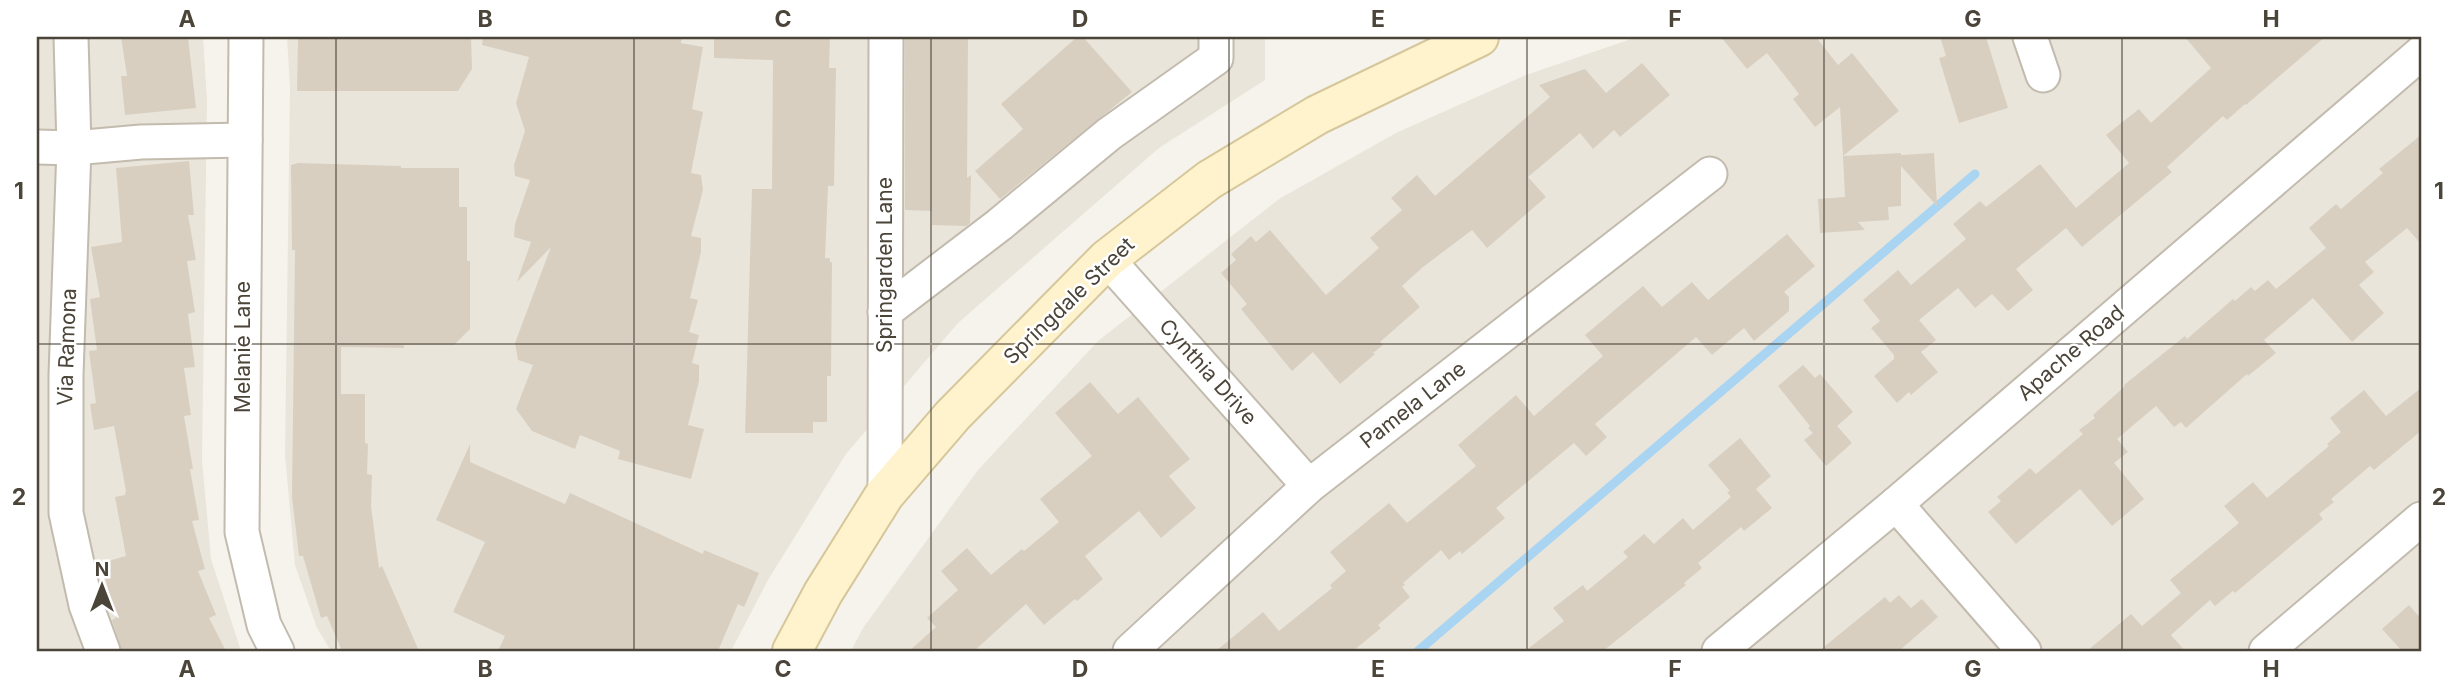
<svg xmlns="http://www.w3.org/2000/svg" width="2458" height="688" viewBox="0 0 2458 688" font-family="Inter,sans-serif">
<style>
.residential{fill:#eae5da}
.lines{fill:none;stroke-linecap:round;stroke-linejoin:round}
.stream{stroke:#a9d4f2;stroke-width:9}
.building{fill:#d8cfc1}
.street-casing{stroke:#c2bbae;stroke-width:37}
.secondary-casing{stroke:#d6c79b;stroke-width:42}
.street{stroke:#fff;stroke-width:33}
.secondary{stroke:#fff3cd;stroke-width:38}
.grid{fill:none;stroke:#4b4439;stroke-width:2;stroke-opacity:0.55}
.labels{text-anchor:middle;stroke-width:5;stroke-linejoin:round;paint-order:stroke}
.street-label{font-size:21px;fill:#4b4439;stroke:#fff}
.neatline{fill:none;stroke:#4b4439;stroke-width:2.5}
.grid-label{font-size:23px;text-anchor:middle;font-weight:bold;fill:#4b4439}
</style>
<rect width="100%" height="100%" fill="#f6f3ec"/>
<g class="residential">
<polygon points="37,37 203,37 207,101 202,460 211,559 241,651 37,651"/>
<polygon points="287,37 1265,37 1265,80 1159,148 958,323 846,454 768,580 731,651 331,651 317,628 295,565 285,455 290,88"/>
<polygon points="1637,37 2421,37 2421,651 851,651 863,628 978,470 1098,341 1279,199 1396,133 1526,75"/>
</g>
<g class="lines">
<polyline class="stream" points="1418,651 1975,174"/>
</g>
<g class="building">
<polygon points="121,37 188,37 196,108 125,115 121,76 127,76"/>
<polygon points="298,37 471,37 472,69 458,91 297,91"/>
<polygon points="483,37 682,37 681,43 703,47 692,109 703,112 691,173 701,175 703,190 691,236 701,238 701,252 690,298 698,300 689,332 699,335 692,363 699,365 699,381 688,425 704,429 691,479 618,459 620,451 580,435 575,449 532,431 516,409 533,365 518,360 515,343 551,247 517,282 531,242 514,237 515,224 530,180 515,176 514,165 525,131 516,103 529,57 482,45"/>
<polygon points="714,37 830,37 829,68 836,68 834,186 828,186 825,258 830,258 830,262 832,262 831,376 827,376 827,422 813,422 813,433 745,433 752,189 772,189 773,60 714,58"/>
<polygon points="905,37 968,37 967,178 971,175 970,223 966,226 932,225 932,211 905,210"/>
<polygon points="1077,37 1083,37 1132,92 1000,199 975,171 1023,129 1001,104"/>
<polygon points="1721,37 1816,37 1838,65 1852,53 1899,111 1843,156 1840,107 1815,127 1793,99 1799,94 1767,53 1747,69"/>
<polygon points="1940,37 1986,37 2008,108 1959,123 1939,58 1946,56"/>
<polygon points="2185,37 2325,37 2246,105 2245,104 2227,120 2223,116 2167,167 2172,172 2082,247 2066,228 2016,269 2033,290 2008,311 1992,294 1975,308 1958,288 1919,320 1936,340 1921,352 1938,372 1911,395 1909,392 1897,403 1874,376 1894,359 1894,355 1871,328 1880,321 1863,300 1898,270 1911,285 1966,239 1953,224 1980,201 1986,207 2040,164 2076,208 2129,163 2106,135 2139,109 2151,123 2211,68"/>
<polygon points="1642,63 1670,95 1620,137 1614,130 1593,149 1580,133 1528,177 1546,197 1487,248 1472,230 1423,267 1402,286 1420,307 1380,342 1383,345 1373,353 1375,354 1340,384 1313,352 1292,371 1241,309 1247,304 1221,273 1236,260 1231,254 1251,236 1256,242 1270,230 1326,295 1379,248 1370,238 1402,210 1391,198 1417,175 1435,196 1550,97 1539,85 1585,69 1606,93"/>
<polygon points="2421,135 2421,244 2407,228 2365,262 2374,272 2359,285 2384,313 2352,342 2313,298 2264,340 2276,353 2248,376 2247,374 2186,428 2181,422 2174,427 2156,406 2117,439 2128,452 2114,463 2144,499 2112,526 2080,489 2016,544 1988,512 2001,501 1997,497 2030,468 2036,474 2083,434 2079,430 2095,418 2093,415 2125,386 2124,385 2185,336 2187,339 2233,299 2235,301 2251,287 2255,291 2268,280 2276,289 2326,248 2309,228 2336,204 2341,209 2383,173 2379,169"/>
<polygon points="1901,153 1901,155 1934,153 1937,206 1901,166 1901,206 1888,207 1889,220 1858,222 1865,230 1820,233 1818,199 1845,197 1843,156"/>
<polygon points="189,161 194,215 188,215 196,260 187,261 195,312 188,314 195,367 184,368 191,415 184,416 193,469 190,469 199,520 192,521 205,569 198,571 216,615 209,618 226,651 122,651 112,620 116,618 101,563 126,556 115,497 125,495 126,491 114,426 94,430 90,404 96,403 89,351 97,350 90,299 100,297 91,247 122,242 116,168"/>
<polygon points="298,163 401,166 401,168 459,168 459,207 467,207 467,261 470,261 470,329 454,345 404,345 404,348 341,347 341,394 365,394 365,443 368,444 367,474 372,475 371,506 379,568 382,566 419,651 342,651 327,616 321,618 303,556 299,556 292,497 295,250 292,250 291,165"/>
<polygon points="1787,234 1815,266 1784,292 1789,297 1789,311 1754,341 1744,328 1712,355 1696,337 1595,424 1607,437 1586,456 1574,443 1496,508 1505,518 1462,554 1460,551 1449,560 1441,550 1403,583 1405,585 1402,587 1410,597 1378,625 1381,628 1353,651 1216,651 1263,612 1279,631 1332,588 1330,585 1346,571 1330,552 1389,503 1407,523 1476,466 1458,445 1516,395 1534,416 1603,356 1585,335 1643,286 1662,307 1692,282 1708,300"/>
<polygon points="1803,365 1815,378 1820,374 1853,412 1837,426 1852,443 1826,466 1804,440 1813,433 1808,428 1810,426 1778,386"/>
<polygon points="1090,382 1118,414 1138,397 1190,459 1169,476 1196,508 1161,538 1139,511 1085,556 1103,579 1077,601 1075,599 1044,625 1026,604 974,651 909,651 936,627 927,618 958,590 941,571 967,548 991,575 1022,549 1024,551 1059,522 1040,499 1092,456 1055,413"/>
<polygon points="2421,388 2421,431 2374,470 2370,466 2331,499 2334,502 2319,514 2323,519 2235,593 2233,591 2215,606 2210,600 2171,635 2185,651 2087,651 2131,614 2142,626 2181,593 2170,580 2239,523 2224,506 2253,482 2267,498 2329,446 2327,444 2341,432 2330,418 2364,390 2386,416"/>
<polygon points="1740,438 1771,476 1756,489 1772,508 1744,531 1741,527 1698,563 1702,568 1684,583 1686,585 1603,651 1525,651 1564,621 1553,608 1583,585 1587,591 1628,557 1623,552 1644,534 1654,544 1683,518 1693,530 1731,497 1727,492 1730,491 1708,465"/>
<polygon points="470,444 470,462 565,504 570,493 703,554 704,550 759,573 744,607 738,604 718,651 498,651 505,636 453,612 485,542 436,520"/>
<polygon points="1899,595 1911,608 1922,599 1938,617 1899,651 1819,651 1885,597 1890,603"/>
<polygon points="2409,605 2421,619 2421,651 2402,651 2382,629"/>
</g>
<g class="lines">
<defs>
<g id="street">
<polyline points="71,37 74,148 66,375 66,513 86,605 103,651"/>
<polyline points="246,37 242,532 264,625 277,651"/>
<polyline points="2030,37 2043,75"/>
<polyline points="37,147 74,148 141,142 245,140"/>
<polyline points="1107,259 1309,486"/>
<polyline points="885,312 999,225 1109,134 1216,58 1216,37"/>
<polyline points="885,494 886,37"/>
<polyline points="1896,504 2024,651"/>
<polyline points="1130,651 1309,486 1710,174"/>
<polyline points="1719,651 1896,504 2421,53"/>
<polyline points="2266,651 2421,519"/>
</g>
<polyline id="secondary" points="792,651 823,593 885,494 953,415 1107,259 1209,180 1317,115 1479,37"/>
</defs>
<use href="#street" class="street-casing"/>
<use href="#secondary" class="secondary-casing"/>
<use href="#street" class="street"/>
<use href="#secondary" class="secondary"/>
</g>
<path class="grid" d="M336 37V651M634 37V651M931 37V651M1229 37V651M1527 37V651M1824 37V651M2122 37V651M37 344H2421"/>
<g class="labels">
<g class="street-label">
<text transform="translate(885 265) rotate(-90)" y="7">Springarden Lane</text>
<text transform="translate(1069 301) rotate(-44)" y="7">Springdale Street</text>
<text transform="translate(67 347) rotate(-88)" y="7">Via Ramona</text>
<text transform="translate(243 347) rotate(-90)" y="7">Melanie Lane</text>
<text transform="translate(2071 353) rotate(-41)" y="7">Apache Road</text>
<text transform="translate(1208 372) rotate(48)" y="7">Cynthia Drive</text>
<text transform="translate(1413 405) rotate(-38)" y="7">Pamela Lane</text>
</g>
</g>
<rect width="2458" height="688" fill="none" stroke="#ffffff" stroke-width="77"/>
<g transform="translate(102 586)" stroke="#ffffff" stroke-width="5" paint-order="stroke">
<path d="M0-5L12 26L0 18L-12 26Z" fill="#4b4439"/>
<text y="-10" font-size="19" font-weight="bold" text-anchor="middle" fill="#4b4439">N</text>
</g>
<rect x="38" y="38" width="2382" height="612" class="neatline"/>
<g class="grid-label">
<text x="187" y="27">A</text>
<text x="485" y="27">B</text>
<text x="783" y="27">C</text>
<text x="1080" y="27">D</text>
<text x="1378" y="27">E</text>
<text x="1675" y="27">F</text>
<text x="1973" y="27">G</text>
<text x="2271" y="27">H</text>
<text x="19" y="199">1</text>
<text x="2439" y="199">1</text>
<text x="19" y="505">2</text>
<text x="2439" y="505">2</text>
<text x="187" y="677">A</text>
<text x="485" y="677">B</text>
<text x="783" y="677">C</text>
<text x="1080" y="677">D</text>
<text x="1378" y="677">E</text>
<text x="1675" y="677">F</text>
<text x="1973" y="677">G</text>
<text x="2271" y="677">H</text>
</g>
</svg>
